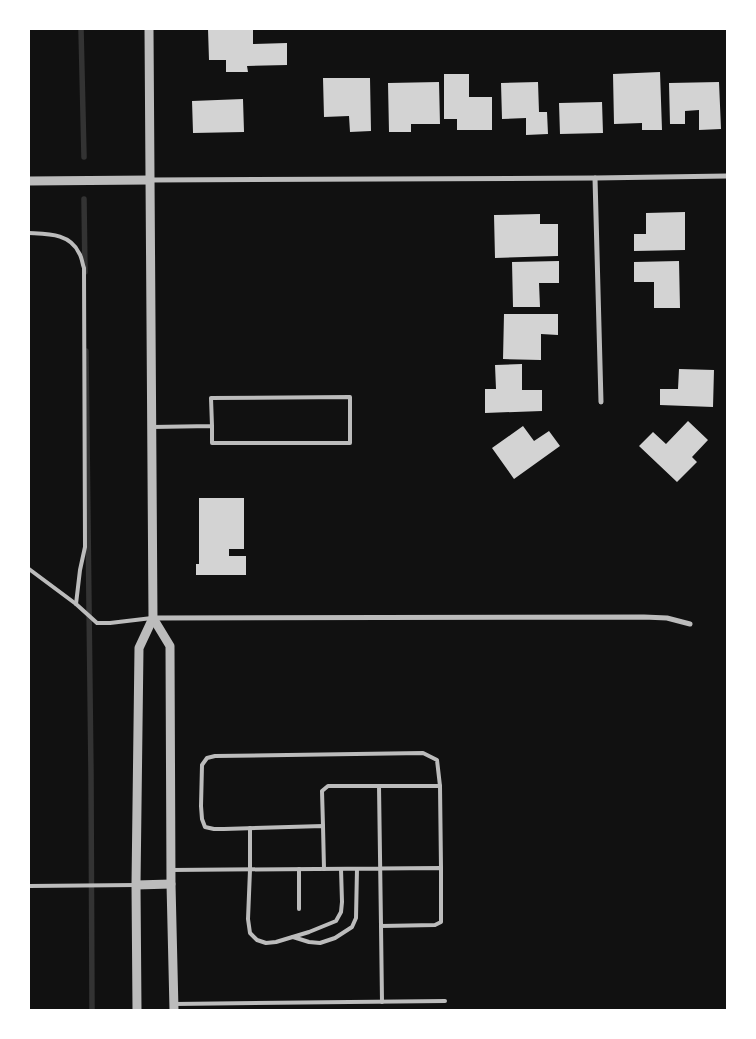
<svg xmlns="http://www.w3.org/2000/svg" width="756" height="1039" viewBox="0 0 756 1039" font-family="'Public Sans',sans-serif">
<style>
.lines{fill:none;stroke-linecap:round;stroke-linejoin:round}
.stream{stroke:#333;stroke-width:5.5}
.building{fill:#d3d3d3}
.service{stroke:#bcbcbc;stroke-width:4}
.minor{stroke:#bcbcbc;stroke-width:5}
.tertiary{stroke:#bcbcbc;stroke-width:9}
</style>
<rect width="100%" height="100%" fill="#111"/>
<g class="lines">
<g class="stream">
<polyline points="81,29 84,157"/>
<polyline points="84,199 85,272"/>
<polyline points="86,351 91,774 92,1010"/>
</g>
</g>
<g class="building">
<polygon points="208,29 253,29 253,44 287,43 287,65 247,66 248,72 226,72 226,60 209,60"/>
<polygon points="660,72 662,130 642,130 642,123 614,124 613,74"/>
<polygon points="444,74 469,74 469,97 492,97 492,130 457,130 457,119 444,119"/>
<polygon points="323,78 370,78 371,131 350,132 349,116 324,117"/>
<polygon points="439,82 440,124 411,124 411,132 389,132 388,83"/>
<polygon points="538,82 539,112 547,112 548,134 526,135 526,118 502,119 501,83"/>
<polygon points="719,82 721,129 699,130 699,110 685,111 685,124 670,124 669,83"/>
<polygon points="243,99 244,132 193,133 192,101"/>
<polygon points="602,102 603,133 560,134 559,103"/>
<polygon points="685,212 685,250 634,251 634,234 646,234 646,213"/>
<polygon points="540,214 540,224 558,224 558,256 495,258 494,215"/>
<polygon points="559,261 559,283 539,283 540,307 513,307 512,262"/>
<polygon points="679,261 680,308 654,308 654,282 634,282 634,262"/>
<polygon points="504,314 558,314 558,335 541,334 541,360 503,359"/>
<polygon points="522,364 522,390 542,390 542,411 485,413 485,389 496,389 495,365"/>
<polygon points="679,369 714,370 713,407 660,405 660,389 678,389"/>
<polygon points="688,421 708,440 692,457 697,462 677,482 639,446 653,432 666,444"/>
<polygon points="523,426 534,441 549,431 560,446 514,479 492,448"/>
<polygon points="199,498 244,498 244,549 229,549 229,556 246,556 246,575 196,575 196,564 199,564"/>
</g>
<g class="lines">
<g class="service">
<path d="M29 233C47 234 70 233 79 253 82 257 82 263 84 268L85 547 80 570 76 604"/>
<polyline points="152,427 212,426 211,398 350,397 350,443 212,443 212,426"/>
<polyline points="29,569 76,604 97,623 110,623 152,618"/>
<polyline points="323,826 322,791 328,786 440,786 441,868"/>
<polyline points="250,828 250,870 248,919 250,933 257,940 266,943 276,942 309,932 336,921 341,912 342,902 341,869"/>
<polyline points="299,869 299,909"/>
<polyline points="324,869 323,826 224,829 214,829 205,827 202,819 201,806 202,765 207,758 215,756 423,753 437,760 440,786"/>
<polyline points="171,870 441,868 441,922 435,925 381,926 379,786"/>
<polyline points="29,886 136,885"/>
<polyline points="381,926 382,1002"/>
<polyline points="293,937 309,942 320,943 335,938 352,927 356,918 357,869"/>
<polyline points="174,1004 445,1001"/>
</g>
<g class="minor">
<polyline points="595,178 601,402"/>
<polyline points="150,180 595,178 727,176"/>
<polyline points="153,618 644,617 667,618 690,624"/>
</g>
<g class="tertiary">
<polyline points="29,181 150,180"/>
<polyline points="153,618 170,646 171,884 174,1010"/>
<polyline points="136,885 171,884"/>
<polyline points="137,1010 136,885 139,648 153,618 149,29"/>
</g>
</g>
<rect width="756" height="1039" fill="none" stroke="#ffffff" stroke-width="60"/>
</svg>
